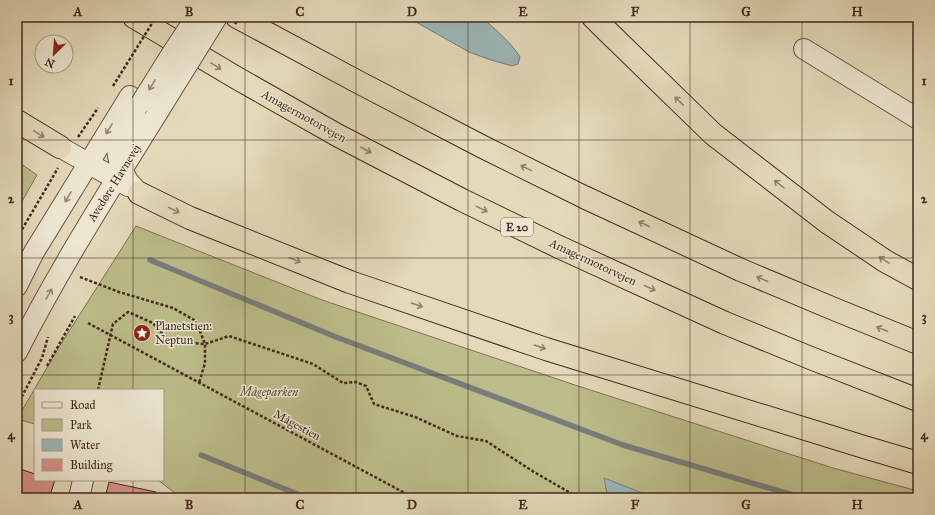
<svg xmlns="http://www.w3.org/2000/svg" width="935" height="515" viewBox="0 0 935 515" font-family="'IM FELL Great Primer',serif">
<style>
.green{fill:#bcbd8a;stroke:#807254}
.water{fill:#9bb8bb;stroke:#787e7c}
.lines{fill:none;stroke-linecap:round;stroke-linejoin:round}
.stream{stroke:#787e7c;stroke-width:5.5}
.building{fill:#d99289;stroke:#43281e}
.minor-casing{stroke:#6b5445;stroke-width:22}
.highway-casing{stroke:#43281e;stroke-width:24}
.path{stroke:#43281e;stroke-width:2.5;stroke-dasharray:3 2;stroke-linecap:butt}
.minor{stroke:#ede7d2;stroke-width:20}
.highway{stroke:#e4daba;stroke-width:22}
.minor-bridge-casing{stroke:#6b5445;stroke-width:22;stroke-linecap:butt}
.path-bridge{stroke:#43281e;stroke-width:2.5;stroke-dasharray:3 2;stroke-linecap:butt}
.minor-bridge{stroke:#ede7d2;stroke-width:20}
.oneway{stroke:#94816c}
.oneway2{stroke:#988878}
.grid{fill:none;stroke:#43281e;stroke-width:1;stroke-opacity:0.55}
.labels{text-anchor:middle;stroke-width:3;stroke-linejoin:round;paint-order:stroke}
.shield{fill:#ede7d2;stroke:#766154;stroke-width:1}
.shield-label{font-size:11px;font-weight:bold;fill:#43281e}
.street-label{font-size:12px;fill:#43281e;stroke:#ede7d2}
.poi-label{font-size:12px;fill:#43281e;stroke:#ede7d2;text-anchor:start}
.park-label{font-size:12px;font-style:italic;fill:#5b4634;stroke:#ede7d2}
.neatline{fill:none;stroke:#43281e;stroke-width:1.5}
.grid-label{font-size:13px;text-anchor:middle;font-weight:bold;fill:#43281e}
</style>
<rect width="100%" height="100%" fill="#e4daba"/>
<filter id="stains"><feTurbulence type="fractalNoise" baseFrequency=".005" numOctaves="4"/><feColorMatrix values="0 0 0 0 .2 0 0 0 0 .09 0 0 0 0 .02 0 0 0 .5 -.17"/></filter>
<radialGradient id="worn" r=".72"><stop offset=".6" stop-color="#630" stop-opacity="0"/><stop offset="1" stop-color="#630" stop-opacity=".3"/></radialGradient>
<g class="green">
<polygon points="17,161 37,175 17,210"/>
<polygon points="136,226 322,300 578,386 833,468 918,491 918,498 191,498 176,494 158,480 163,480 163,390 35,390 35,424 17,419 59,347"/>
</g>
<g class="water">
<path d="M407 17H481C495 29 510 41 520 57L518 64 512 66 491 60 469 52Z"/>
<polygon points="604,478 655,498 608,498"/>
</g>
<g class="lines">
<g class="stream">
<polyline points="150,260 336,337 623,445 803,498"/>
<polyline points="201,455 307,498"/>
</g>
</g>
<g class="building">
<polygon points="17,468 35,474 35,480 55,480 49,498 25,498 17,495"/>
<polygon points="109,482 156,492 155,498 105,498"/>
</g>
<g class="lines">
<defs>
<g id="minor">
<polyline points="804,49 918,119"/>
<polyline points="136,110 123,134 117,150 120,166 128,181 139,193"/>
<polyline points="60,147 128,186"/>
<polyline points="17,286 34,252 130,96"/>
<path d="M17 352C59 269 109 191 158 112"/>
<polyline points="79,498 83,480"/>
</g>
<g id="highway">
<polyline points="134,17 235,77 337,135 462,200 559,247 725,323 813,359 918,400"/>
<polyline points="237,17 360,83 483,147 584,197 741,270 834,309 918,343"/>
<polyline points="593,17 605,29 713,134 827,222 885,261 918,279"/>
<polyline points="17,121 60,147"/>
<polyline points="139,193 190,218 350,282 546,349 864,447 918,463"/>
</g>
</defs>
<use href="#minor" class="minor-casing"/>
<use href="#highway" class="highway-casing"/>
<g class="path">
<polyline points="78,137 98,108"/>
<polyline points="17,238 58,168"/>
<polyline points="80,277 119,292 173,308 196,321 205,344 205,363 199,383"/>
<polyline points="88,323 414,498"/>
<polyline points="47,366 75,316"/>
<polyline points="98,390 113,324 128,312 153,323 169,341 205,344 229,336 313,364 343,383 356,382 366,386 374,404 415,417 457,436 486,441 534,472 579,498"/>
<polyline points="17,406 42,358 48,337"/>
</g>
<use href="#minor" class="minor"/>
<use href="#highway" class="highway"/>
<defs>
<g id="minor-bridge">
<polyline points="141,103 171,55 196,17"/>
<polyline points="158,112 217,17"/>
</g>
</defs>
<use href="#minor-bridge" class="minor-bridge-casing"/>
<g class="path-bridge">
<polyline points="235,24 240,17"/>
<polyline points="113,86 156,17"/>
</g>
<use href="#minor-bridge" class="minor-bridge"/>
</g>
<defs><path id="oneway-shaft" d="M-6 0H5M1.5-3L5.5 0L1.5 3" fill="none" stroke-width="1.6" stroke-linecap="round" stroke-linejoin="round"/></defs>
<g class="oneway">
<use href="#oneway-shaft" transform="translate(216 66) rotate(31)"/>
<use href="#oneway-shaft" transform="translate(679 101) rotate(-136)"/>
<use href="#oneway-shaft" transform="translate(39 134) rotate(31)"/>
<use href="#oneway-shaft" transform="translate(366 150) rotate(27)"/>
<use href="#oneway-shaft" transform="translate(526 168) rotate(-154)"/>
<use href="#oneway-shaft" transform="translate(779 184) rotate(-142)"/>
<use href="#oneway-shaft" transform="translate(482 209) rotate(26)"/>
<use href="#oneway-shaft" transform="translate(174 210) rotate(26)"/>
<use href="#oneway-shaft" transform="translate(644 224) rotate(-155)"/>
<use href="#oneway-shaft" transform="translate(295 260) rotate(22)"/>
<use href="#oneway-shaft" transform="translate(884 260) rotate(-148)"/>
<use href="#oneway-shaft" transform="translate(762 279) rotate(-157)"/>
<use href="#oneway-shaft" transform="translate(650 288) rotate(25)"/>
<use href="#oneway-shaft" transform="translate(417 305) rotate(19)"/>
<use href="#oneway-shaft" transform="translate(882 329) rotate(-158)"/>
<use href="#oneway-shaft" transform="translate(540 347) rotate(19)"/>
</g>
<g class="oneway2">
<use href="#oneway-shaft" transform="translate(152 85) rotate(122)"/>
<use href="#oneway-shaft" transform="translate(109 129) rotate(122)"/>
<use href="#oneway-shaft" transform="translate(68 197) rotate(121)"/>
<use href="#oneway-shaft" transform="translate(49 294) rotate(-60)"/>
</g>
<path class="grid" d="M133 17V390M245 17V498M356 17V498M468 17V498M579 17V498M690 17V498M802 17V498M17 140H918M17 258H918M17 375H918M133 480V498"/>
<defs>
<symbol id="sight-disc" viewBox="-11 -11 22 22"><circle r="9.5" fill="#8f2418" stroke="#ede7d2"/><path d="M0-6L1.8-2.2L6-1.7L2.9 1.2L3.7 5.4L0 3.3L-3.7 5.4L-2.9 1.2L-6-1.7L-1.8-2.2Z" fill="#fff"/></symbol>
</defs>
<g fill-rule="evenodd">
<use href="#sight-disc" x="132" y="323" width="20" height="20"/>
</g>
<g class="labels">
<rect class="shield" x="501" y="218" width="32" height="18" rx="3"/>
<g class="shield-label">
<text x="517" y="231">E 20</text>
</g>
<g class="street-label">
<text transform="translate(304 116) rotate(29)" y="4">Amagermotorvejen</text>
<text transform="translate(114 183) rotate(-58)" y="4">Avedøre Havnevej</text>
<text transform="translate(593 262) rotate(25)" y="4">Amagermotorvejen</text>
<text transform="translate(297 425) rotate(28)" y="4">Mågestien</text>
</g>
<g class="poi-label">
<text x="155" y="330">Planetstien:<tspan x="155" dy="14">Neptun</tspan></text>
</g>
<g class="park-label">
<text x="269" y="396">Mågeparken</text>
</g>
</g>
<rect width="935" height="515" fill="none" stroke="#e4daba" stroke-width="44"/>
<rect x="34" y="389" width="130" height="92" fill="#ede7d2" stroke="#a99b8a"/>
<rect x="42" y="402" width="20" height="6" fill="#ede7d2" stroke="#a99b8a"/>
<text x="70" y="409" font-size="12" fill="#43281e">Road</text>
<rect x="42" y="419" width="20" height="12" fill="#bcbd8a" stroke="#a99b8a"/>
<text x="70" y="429" font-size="12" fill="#43281e">Park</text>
<rect x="42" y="439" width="20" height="12" fill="#9bb8bb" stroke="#a99b8a"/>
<text x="70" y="449" font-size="12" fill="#43281e">Water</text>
<rect x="42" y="459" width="20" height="12" fill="#d99289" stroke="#a99b8a"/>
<text x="70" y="469" font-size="12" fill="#43281e">Building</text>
<g transform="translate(54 54) rotate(205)"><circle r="19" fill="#ede7d2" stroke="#a99b8a"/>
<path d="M0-3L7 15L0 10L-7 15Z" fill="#8f2418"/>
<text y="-6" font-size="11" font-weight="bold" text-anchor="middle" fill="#43281e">N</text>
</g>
<rect x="22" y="22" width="891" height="471" class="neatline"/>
<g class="grid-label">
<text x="78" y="16">A</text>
<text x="189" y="16">B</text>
<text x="300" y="16">C</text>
<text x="412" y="16">D</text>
<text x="523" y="16">E</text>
<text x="635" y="16">F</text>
<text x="746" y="16">G</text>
<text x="857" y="16">H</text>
<text x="11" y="85">1</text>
<text x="924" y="85">1</text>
<text x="11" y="203">2</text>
<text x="924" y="203">2</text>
<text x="11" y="321">3</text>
<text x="924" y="321">3</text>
<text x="11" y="439">4</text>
<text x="924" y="439">4</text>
<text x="78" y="509">A</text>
<text x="189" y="509">B</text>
<text x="300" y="509">C</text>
<text x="412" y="509">D</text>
<text x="523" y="509">E</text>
<text x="635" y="509">F</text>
<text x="746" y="509">G</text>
<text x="857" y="509">H</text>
</g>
<rect width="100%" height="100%" filter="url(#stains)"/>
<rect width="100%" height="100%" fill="url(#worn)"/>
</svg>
